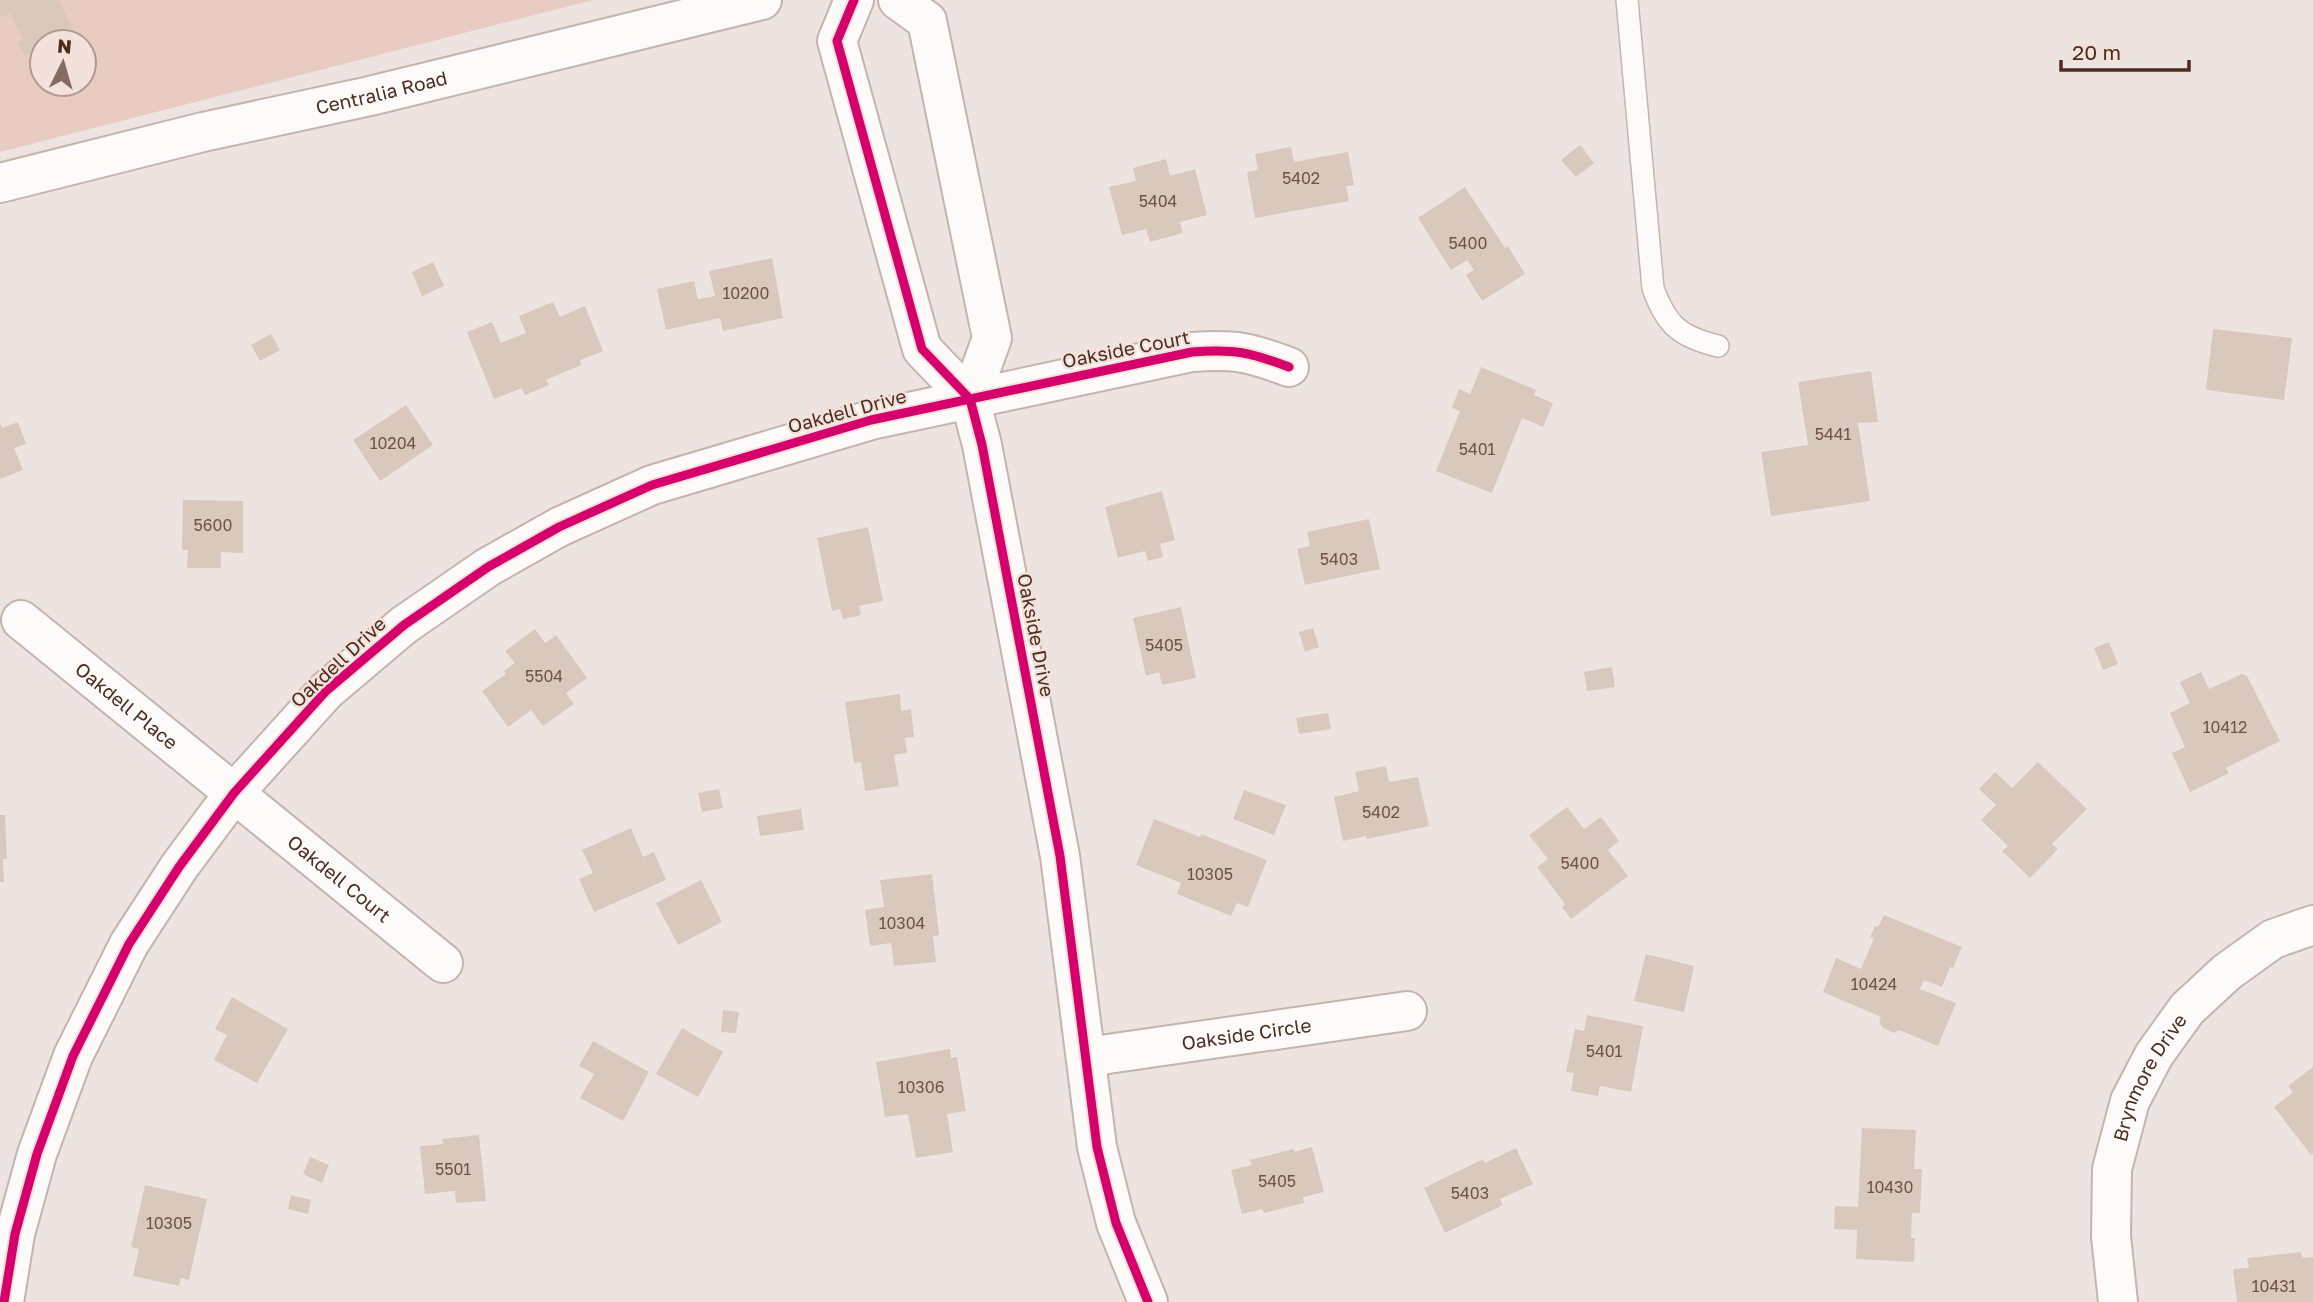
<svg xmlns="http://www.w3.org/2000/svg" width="2313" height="1302" viewBox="0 0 2313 1302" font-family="'Golos Text',sans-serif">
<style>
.green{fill:#e8ccc2;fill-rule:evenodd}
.building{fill:#d9c9bc}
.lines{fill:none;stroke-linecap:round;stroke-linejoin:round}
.lane-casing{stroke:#c6b4ac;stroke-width:24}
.street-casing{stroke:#c6b4ac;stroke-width:42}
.secondary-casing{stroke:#c6b4ac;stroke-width:42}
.lane{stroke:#fcfbfa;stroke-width:21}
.street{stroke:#fcfbfa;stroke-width:38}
.secondary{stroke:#fcfbfa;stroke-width:38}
.cycleway-casing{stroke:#f3e2db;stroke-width:13}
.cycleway{stroke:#d6006c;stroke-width:9}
.labels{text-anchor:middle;stroke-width:5;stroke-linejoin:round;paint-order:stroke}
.number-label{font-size:16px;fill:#6f5346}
.street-label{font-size:19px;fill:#4c2c1f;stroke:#f3e2db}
</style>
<rect width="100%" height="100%" fill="#ede4e1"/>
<path class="green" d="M0 0H593L0 152ZM42 42H84V84H42Z"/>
<g class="building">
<polygon points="0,0 59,0 75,34 59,42 42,42 42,47 24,56 17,43 23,40 10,13 0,18"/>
<polygon points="1580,145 1594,163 1576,177 1561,160"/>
<polygon points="1291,147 1294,162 1348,152 1354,185 1346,186 1349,201 1255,218 1247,172 1258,170 1255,154"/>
<polygon points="1166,159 1170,176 1195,169 1207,215 1180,222 1183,233 1150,242 1146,229 1122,235 1109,187 1136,181 1133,168"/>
<polygon points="1465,187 1505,248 1508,246 1525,274 1482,301 1466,275 1474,270 1467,260 1451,270 1418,218"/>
<polygon points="772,258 783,318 723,331 720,318 666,330 657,289 694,281 698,299 715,296 709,271"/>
<polygon points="433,262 444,286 422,296 412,272"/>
<polygon points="553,302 560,317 585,306 603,351 580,360 581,365 546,380 549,385 525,395 522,388 494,399 467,332 492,322 501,343 526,333 519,316"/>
<polygon points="2213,329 2292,338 2284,400 2206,390"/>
<polygon points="271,334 280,350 260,361 251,345"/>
<polygon points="1481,367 1536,390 1534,395 1553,403 1543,427 1522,418 1492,493 1436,471 1460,411 1452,408 1459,389 1470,394"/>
<polygon points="1871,371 1878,422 1858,423 1870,501 1771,516 1761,452 1808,445 1798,382"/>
<polygon points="406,405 433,445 380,481 353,440"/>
<polygon points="18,422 26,444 14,448 23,470 0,479 0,423 2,428"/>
<polygon points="1162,491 1175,540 1160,544 1163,557 1148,561 1145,551 1118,558 1105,507"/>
<polygon points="183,500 243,501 243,553 221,552 221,568 187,568 188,550 182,550"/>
<polygon points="1369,519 1380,569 1305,585 1297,549 1310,546 1307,532"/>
<polygon points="868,527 883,601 859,606 861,615 843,619 840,609 832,611 817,538"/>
<polygon points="1181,607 1196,678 1162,685 1159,672 1146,676 1133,618"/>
<polygon points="1313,628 1319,647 1305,652 1299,632"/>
<polygon points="535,629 545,643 556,635 587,678 566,693 574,704 543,726 531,710 508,727 482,691 506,674 504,671 515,663 505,651"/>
<polygon points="2109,642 2118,664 2103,670 2094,648"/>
<polygon points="1612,667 1615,687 1587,691 1584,672"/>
<polygon points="2201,672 2209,689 2242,674 2247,676 2280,741 2226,768 2229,773 2190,792 2172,753 2185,747 2170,713 2190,703 2180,682"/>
<polygon points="900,694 901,711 911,709 914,737 905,738 907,753 894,755 899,786 865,791 861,762 854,763 845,702"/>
<polygon points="1328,713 1331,729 1299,734 1296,718"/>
<polygon points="2038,762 2087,809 2052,844 2058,849 2030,878 2002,851 2008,846 1981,820 1996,805 1979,789 1995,772 2012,788"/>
<polygon points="1386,766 1389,782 1418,777 1429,826 1367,839 1366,836 1343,841 1334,797 1359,791 1355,772"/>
<polygon points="719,789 723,808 702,812 698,793"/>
<polygon points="1244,790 1286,805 1274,835 1233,819"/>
<polygon points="1567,807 1584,829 1601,817 1619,841 1608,850 1628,876 1571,919 1562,907 1565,904 1537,867 1548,859 1529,835"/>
<polygon points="801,809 804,830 760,836 757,816"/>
<polygon points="0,815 5,815 7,859 3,859 4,882 0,882"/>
<polygon points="1154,819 1200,837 1201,834 1267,860 1248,907 1237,903 1231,916 1177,894 1181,883 1136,865"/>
<polygon points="631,828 643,857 654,852 666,880 594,912 579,879 593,873 582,850"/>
<polygon points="932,874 939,935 933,936 936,962 894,966 891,943 870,946 865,910 884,907 880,880"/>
<polygon points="701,880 722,922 678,945 656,903"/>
<polygon points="1884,915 1962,947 1953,968 1950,967 1942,987 1924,980 1920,989 1956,1003 1938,1046 1899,1030 1894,1033 1882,1027 1879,1022 1881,1017 1823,992 1836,958 1861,969 1874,938 1870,937 1875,926 1878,927"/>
<polygon points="1646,954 1694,966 1684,1012 1634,1001"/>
<polygon points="232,997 288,1029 257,1083 214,1060 227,1035 215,1029"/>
<polygon points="723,1010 739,1012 736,1033 721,1032"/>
<polygon points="1587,1015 1643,1026 1631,1092 1600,1086 1598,1096 1571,1091 1574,1073 1566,1072 1575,1029 1584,1031"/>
<polygon points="682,1028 723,1052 698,1097 656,1074"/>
<polygon points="593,1041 649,1072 623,1121 580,1098 594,1074 579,1066"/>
<polygon points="950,1049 951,1058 957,1057 966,1111 947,1114 953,1152 916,1158 908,1114 885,1117 876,1062"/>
<polygon points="2313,1067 2313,1153 2311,1155 2274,1107 2293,1092 2288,1086"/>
<polygon points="1862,1128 1916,1130 1914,1169 1922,1169 1920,1213 1912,1213 1911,1238 1915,1238 1914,1262 1856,1259 1857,1230 1834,1229 1835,1206 1858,1207"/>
<polygon points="479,1135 486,1201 456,1203 455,1191 425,1194 420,1146 443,1144 442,1139"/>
<polygon points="1312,1147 1324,1192 1303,1197 1304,1203 1264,1213 1262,1209 1242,1214 1231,1170 1252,1165 1250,1160 1294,1149 1294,1152"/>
<polygon points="1516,1148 1533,1184 1500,1199 1503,1205 1445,1233 1424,1188 1483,1159 1485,1163"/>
<polygon points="310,1157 329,1165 322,1183 303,1174"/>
<polygon points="145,1185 207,1199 189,1280 181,1278 179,1286 133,1276 139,1249 131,1247"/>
<polygon points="291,1195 311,1200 308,1214 288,1209"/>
<polygon points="2301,1252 2302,1258 2313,1257 2313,1302 2237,1302 2233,1269 2249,1268 2247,1258"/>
</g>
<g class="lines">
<defs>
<path id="lane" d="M1627 0 1653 288C1666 325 1680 337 1718 346"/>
<g id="street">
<polyline points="854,0 837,41 922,349 970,399 982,445 1060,856 1097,1147 1116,1223 1148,1302"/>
<polyline points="898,0 927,21 992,338 970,399"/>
<path id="s1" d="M21 620 443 963"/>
<path id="s2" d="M1087 1057 1407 1011"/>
<path d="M4 1302 15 1234 37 1154 73 1056 129 944 179 867 234 793 326 691 404 625 488 567 559 527 652 485 871 420 1192 352C1235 349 1249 352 1289 367"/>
<path id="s3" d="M2118 1302 2111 1236 2112 1169 2130 1101 2154 1055 2187 1009 2227 972 2273 939 2313 925"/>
</g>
<g id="secondary">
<path id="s4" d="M0 183 203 132 370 96 762 0"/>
</g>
</defs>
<use href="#lane" class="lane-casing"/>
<use href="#street" class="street-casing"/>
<use href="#secondary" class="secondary-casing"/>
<use href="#lane" class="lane"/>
<use href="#street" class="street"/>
<use href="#secondary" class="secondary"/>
<defs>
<g id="cycleway">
<polyline points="854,0 837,41 922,349 970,399 982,445 1060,856 1097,1147 1116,1223 1148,1302"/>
<path d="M4 1302 15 1234 37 1154 73 1056 129 944 179 867 234 793 326 691 404 625 488 567 559 527 652 485 871 420 1192 352C1235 349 1249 352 1289 367"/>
</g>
</defs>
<use href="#cycleway" class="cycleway-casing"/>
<use href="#cycleway" class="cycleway"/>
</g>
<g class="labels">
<g class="number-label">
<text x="1301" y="184">5402</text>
<text x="1158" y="207">5404</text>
<text x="1468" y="249">5400</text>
<text x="746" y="299">10200</text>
<text x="1833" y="440">5441</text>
<text x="393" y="449">10204</text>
<text x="1477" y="455">5401</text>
<text x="213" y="531">5600</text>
<text x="1339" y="565">5403</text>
<text x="1164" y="651">5405</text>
<text x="544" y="682">5504</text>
<text x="2225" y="733">10412</text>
<text x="1381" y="818">5402</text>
<text x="1580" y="869">5400</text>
<text x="1210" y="880">10305</text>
<text x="902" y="929">10304</text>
<text x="1874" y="990">10424</text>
<text x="1604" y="1057">5401</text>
<text x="921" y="1093">10306</text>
<text x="453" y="1175">5501</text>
<text x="1277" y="1187">5405</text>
<text x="1890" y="1193">10430</text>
<text x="1470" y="1199">5403</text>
<text x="169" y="1229">10305</text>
<text x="2274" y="1292">10431</text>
</g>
<g class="street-label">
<text dy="7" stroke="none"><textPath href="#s4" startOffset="392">Centralia Road</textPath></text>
<text transform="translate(1126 349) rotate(-11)" y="7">Oakside Court</text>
<text transform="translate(847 411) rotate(-15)" y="7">Oakdell Drive</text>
<text transform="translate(1036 635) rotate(79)" y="7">Oakside Drive</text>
<text transform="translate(338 662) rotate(-43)" y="7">Oakdell Drive</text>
<text dy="7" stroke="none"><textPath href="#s1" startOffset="136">Oakdell Place</textPath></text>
<text dy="7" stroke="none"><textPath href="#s1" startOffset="410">Oakdell Court</textPath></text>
<text dy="7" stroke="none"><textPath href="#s2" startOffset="161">Oakside Circle</textPath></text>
<text dy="7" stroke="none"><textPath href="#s3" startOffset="233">Brynmore Drive</textPath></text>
</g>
</g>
<g transform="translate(63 63) rotate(5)"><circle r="33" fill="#f3e2db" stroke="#b09990" stroke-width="2"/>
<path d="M0-5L12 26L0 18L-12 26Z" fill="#846c63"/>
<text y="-10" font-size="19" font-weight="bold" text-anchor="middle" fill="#4c2c1f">N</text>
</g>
<path d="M2061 60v10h128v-10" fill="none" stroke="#4c2c1f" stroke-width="3.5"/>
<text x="2072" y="60" font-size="21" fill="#4c2c1f" stroke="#f3e2db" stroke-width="5" paint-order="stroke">20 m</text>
</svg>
